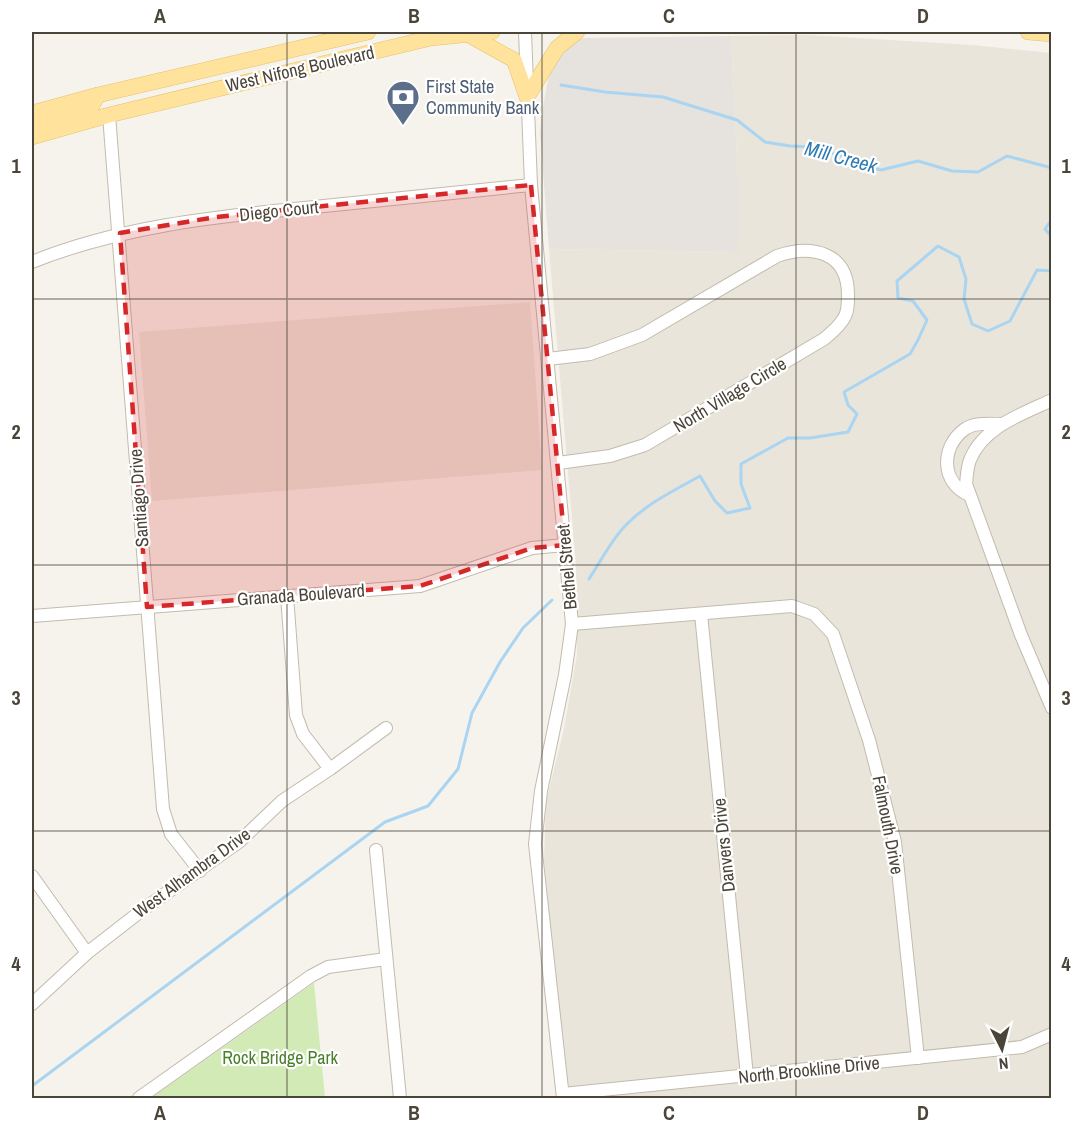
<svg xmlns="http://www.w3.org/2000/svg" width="1083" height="1130" viewBox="0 0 1083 1130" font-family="'Archivo Narrow',sans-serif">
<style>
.residential{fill:#eae5da}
.industrial{fill:#e6e2dd}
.green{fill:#d2eab5}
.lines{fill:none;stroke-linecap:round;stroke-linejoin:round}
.stream{stroke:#a9d4f2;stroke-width:3}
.minor-casing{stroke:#c2bbae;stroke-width:14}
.major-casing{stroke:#e6c16a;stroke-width:16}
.minor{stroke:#fff;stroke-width:12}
.major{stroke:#ffe39c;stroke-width:15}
.marked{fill:#d62828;fill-opacity:0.2;stroke:#d62828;stroke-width:4.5;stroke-dasharray:12 8;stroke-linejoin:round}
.grid{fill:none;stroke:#4b4439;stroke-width:1.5;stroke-opacity:0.55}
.labels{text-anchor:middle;stroke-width:4.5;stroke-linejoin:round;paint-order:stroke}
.street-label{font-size:18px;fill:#4b4439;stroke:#fff}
.service-label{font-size:18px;fill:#4e5e75;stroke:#fff;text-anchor:start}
.park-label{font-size:18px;fill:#4a7f2a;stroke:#fff}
.water-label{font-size:20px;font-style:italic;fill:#2e7ab2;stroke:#fff}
.neatline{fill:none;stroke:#4b4439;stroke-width:2}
.grid-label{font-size:20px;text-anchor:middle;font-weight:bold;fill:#4b4439}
</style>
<rect width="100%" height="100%" fill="#f6f3ec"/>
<g class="residential">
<polygon points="808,35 972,45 1051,53 1051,1098 567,1098 544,861 546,802 564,729 577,654 576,566 549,249 738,252 738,178 731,36"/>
<polygon points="530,302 542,470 152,501 139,332"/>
</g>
<polygon class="industrial" points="731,36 738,178 738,252 549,249 540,133 543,106 549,75 555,63 572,41 584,38"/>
<polygon class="green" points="314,983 325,1098 151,1098"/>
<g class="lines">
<g class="stream">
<polyline points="561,85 605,92 663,97 737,120 765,142 790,146 814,147 841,156 854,164 881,170 918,161 952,171 978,172 1007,156 1052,168"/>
<polyline points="1052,219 1045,229 1052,237"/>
<path d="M589 579C601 561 611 540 626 525 646 504 675 490 700 476L715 501 727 513 750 508 741 484V464L788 438H810L848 432 857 414 848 405 844 392 910 354 918 340 927 320 913 301 898 298 897 281 938 246 959 257 966 279 964 299 972 324 988 331 1010 321 1037 270 1052 271"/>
<polyline points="32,1086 385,822 428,806 458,769 472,713 500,662 523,628 552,600"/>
</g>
<defs>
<g id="minor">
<polyline points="525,32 531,185 572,624 565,675 541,791 535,844 563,1098"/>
<polyline points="109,115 163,809 171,834 200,871"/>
<path d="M32 262C119 227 211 217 304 208 379 201 455 193 531 185"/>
<path d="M548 359 590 354 642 335 777 256C812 244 848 252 848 295 848 303 848 312 844 318 839 327 832 332 824 339L645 445 610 456 558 463"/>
<path d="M1052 400C1022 414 983 427 970 460 967 467 967 476 966 484L1021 635 1052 708"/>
<path d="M969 495C941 483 940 447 965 429 975 422 990 424 1002 424"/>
<polyline points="287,596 296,715 303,734 330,769"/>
<polyline points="701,614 747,1076"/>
<polyline points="32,616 420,586 532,548 565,545"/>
<polyline points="572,624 792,606 814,614 833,634 869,740 895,842 918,1058"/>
<polyline points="376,850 400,1098"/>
<polyline points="32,876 87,953"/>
<polyline points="32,1004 87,953 141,911 240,841 282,801 330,769 386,728"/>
<polyline points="563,1094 1022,1047 1052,1034"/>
<polyline points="139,1098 311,976 328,967 386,959"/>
</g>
<g id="major">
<polyline points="1028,32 1052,34"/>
<polyline points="469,35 514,60 527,97"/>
<polyline points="527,97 557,48 577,32"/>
<polyline points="32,113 98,95 368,32"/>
<polyline points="32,125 90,109 98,95"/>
<polyline points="32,137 109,115 431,38 492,32"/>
</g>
</defs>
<use href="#minor" class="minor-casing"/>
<use href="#major" class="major-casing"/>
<use href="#minor" class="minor"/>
<use href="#major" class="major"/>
</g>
<path class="marked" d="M531 185 565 545 532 548 420 586 147 607 120 233 216 217Z"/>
<path class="grid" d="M287 32V1098M542 32V1098M796 32V1098M32 299H1052M32 565H1052M32 831H1052"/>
<defs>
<symbol id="bank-pin" viewBox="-11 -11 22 30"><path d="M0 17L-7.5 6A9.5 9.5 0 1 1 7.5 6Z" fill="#5c6f8a" stroke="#fff"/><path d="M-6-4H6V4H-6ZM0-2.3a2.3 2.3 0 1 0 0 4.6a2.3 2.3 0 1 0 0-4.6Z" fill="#fff"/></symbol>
</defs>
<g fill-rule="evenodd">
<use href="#bank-pin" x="384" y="78" width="38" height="52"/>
</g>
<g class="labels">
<g class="street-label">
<text transform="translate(300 69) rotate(-13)" y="6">West Nifong Boulevard</text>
<text transform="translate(279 211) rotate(-6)" y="6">Diego Court</text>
<text transform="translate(730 395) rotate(-31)" y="6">North Village Circle</text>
<text transform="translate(139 498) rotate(-94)" y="6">Santiago Drive</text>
<text transform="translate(567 567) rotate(-95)" y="6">Bethel Street</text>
<text transform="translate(301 595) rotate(-4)" y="6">Granada Boulevard</text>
<text transform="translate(888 825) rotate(79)" y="6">Falmouth Drive</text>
<text transform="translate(724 845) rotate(-96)" y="6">Danvers Drive</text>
<text transform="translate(192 873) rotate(-36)" y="6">West Alhambra Drive</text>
<text transform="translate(809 1070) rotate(-6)" y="6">North Brookline Drive</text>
</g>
<g class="service-label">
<text x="426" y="93">First State<tspan x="426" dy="21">Community Bank</tspan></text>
</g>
<g class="park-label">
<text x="280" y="1064">Rock Bridge Park</text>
</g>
<g class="water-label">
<text transform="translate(841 157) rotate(15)" y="7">Mill Creek</text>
</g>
</g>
<rect width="1083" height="1130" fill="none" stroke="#ffffff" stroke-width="66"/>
<g transform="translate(1002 1049) rotate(174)" stroke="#ffffff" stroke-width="4.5" paint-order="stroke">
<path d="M0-4.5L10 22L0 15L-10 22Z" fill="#4b4439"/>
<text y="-9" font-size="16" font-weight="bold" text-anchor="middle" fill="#4b4439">N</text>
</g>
<rect x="33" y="33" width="1017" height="1064" class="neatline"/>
<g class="grid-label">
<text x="160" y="23">A</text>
<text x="414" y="23">B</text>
<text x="669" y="23">C</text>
<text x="923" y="23">D</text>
<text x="16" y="173">1</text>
<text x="1066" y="173">1</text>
<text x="16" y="439">2</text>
<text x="1066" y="439">2</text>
<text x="16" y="705">3</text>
<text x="1066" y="705">3</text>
<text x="16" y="971">4</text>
<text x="1066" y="971">4</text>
<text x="160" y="1120">A</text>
<text x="414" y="1120">B</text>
<text x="669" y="1120">C</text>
<text x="923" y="1120">D</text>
</g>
</svg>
